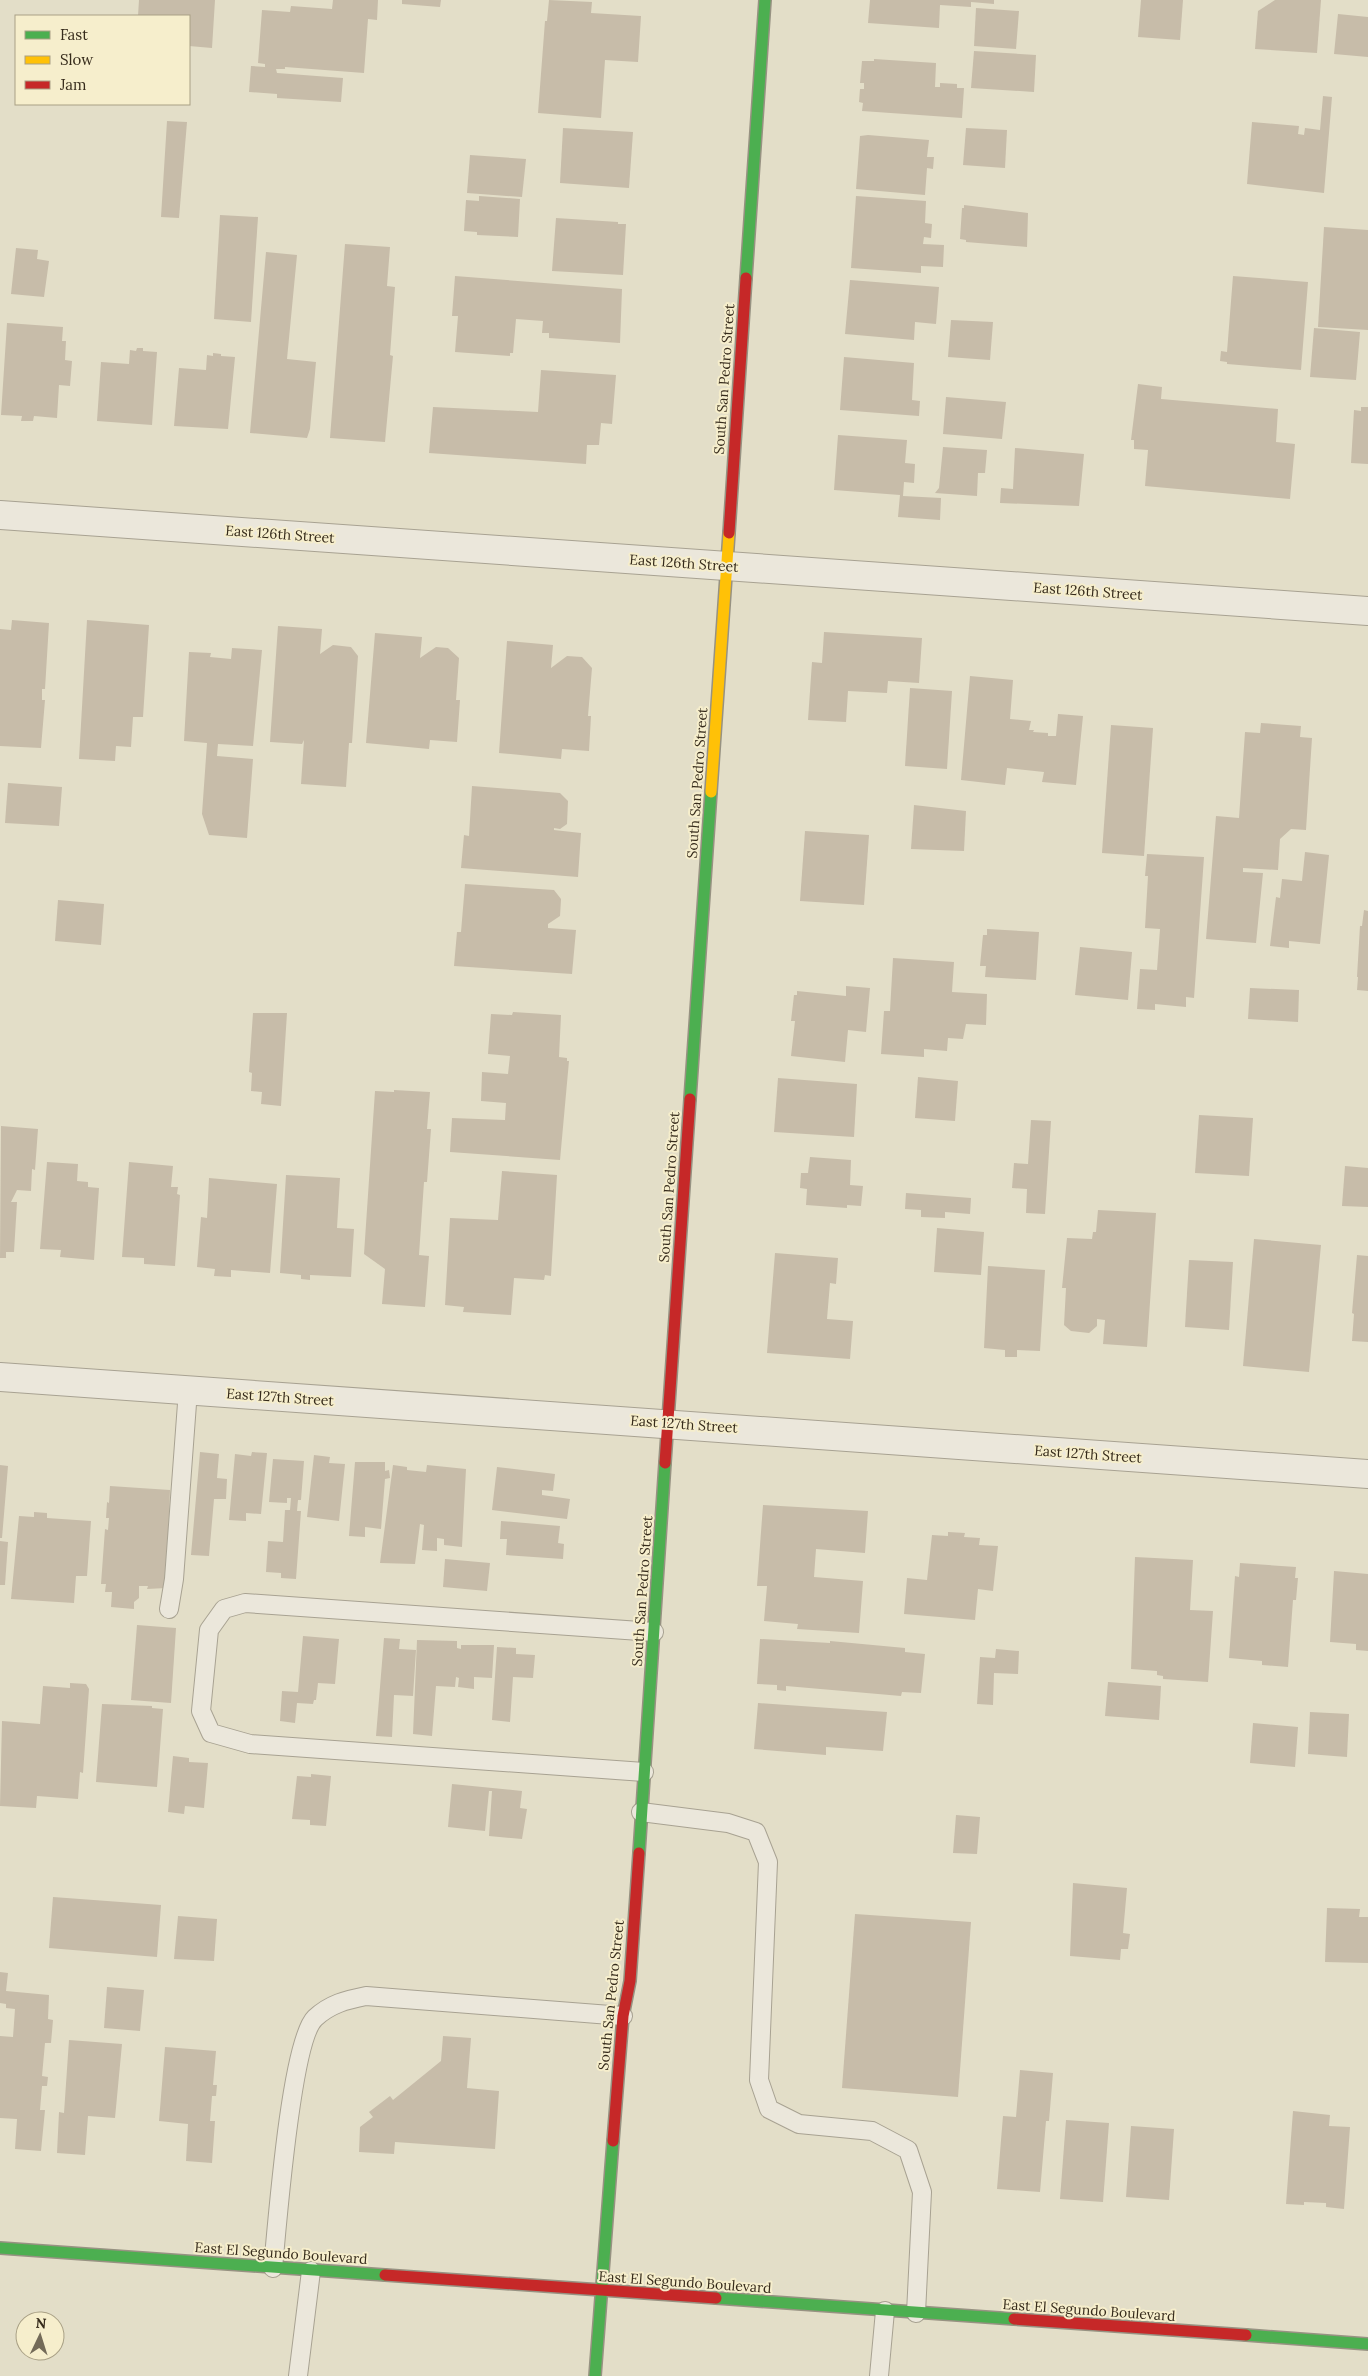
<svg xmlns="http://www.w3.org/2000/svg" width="1368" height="2376" viewBox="0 0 1368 2376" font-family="Lora,serif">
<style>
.building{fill:#c7bca9}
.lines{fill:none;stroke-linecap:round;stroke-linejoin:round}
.lane-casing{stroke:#a8a292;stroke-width:20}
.street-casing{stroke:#a8a292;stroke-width:30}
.fast-casing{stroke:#979282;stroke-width:14}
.slow-casing{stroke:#979282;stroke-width:14}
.jam-casing{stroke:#979282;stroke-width:14}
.lane{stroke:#ebe7db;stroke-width:18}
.street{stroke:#ebe7db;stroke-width:28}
.fast{stroke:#4caf50;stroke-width:11}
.slow{stroke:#ffc107;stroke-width:11}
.jam{stroke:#c62828;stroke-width:11}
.labels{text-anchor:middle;stroke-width:4;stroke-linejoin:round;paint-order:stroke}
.street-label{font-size:14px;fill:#362b1b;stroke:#f6eecc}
</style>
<rect width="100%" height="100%" fill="#e3dec8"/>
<g class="building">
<polygon points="139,0 215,0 212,48 189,46 189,16 138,16"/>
<polygon points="333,0 378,0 377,20 368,19 364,73 285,67 285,69 276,69 277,73 343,78 341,102 277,98 277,94 249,92 251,66 265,67 265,64 258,63 262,10 290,12 291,6 332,9"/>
<polygon points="402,0 441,0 440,7 402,4"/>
<polygon points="549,0 592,2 591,13 641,16 638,62 605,60 601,118 538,113 545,21 547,21"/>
<polygon points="870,0 994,0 994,4 971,2 971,7 940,5 939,28 868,23"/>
<polygon points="1141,0 1183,0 1180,40 1138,37"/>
<polygon points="1275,0 1321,0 1317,53 1255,49 1258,11"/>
<polygon points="976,8 1019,11 1016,49 974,46"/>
<polygon points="1338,14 1368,17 1368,57 1334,54"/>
<polygon points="974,51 1036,55 1034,92 971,88"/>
<polygon points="874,59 936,63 935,87 940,87 940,83 957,84 957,88 964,88 962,118 862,111 863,103 859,102 860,89 864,89 864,83 860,83 862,61 874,61"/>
<polygon points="1323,96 1332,97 1324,193 1247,184 1252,122 1299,126 1298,134 1304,135 1305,128 1320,130"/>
<polygon points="167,121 187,122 179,218 161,217"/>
<polygon points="563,128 633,132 629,188 560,183"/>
<polygon points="966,128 1007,130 1005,168 963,165"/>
<polygon points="868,135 929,140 927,157 934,157 933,169 927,168 925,195 856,189 860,136"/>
<polygon points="470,155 526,159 522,197 467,193"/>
<polygon points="479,196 520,199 518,237 477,235 477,232 464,231 466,200 479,201"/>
<polygon points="856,196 926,201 925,223 932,224 931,238 924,237 923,244 944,245 943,267 921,266 921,273 851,268"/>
<polygon points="964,205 1028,213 1027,247 966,242 966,240 960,239 962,208 964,208"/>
<polygon points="220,215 258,217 251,322 214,319"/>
<polygon points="556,218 618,222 618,224 626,224 623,275 552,271"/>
<polygon points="1324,227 1368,230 1368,330 1318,327"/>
<polygon points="345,244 390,247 387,286 395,287 390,355 393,356 385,442 330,438"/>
<polygon points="16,248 38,250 37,259 49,261 44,297 11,294"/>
<polygon points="266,252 297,255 287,359 316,362 310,429 307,438 250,433"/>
<polygon points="455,276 622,289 620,343 549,338 549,333 542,333 543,321 516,319 513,353 510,353 510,356 455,352 458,316 452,316"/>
<polygon points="1233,276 1308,282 1301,370 1227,364 1227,362 1220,361 1221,351 1227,352"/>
<polygon points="850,280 939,287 936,324 915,322 914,340 845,334"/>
<polygon points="951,320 993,322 990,360 948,357"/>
<polygon points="7,323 63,327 62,341 66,341 65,360 72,361 70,386 59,385 57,418 34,416 33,421 21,421 22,416 1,415"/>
<polygon points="1314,328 1360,332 1356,380 1310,377"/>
<polygon points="137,348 143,348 143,351 157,352 152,425 97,421 101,362 129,364 130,350 136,351"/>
<polygon points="213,353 221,354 221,356 235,357 228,429 174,426 179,368 206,370 207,355 213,356"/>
<polygon points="844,357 914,363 912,400 920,401 919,416 840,410"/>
<polygon points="541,370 616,375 612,424 601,423 599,445 587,445 586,464 429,453 433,407 538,412"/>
<polygon points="1138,384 1162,387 1161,399 1278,409 1276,442 1295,444 1290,499 1145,486 1148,450 1134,449 1134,440 1131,440"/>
<polygon points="946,397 1006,402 1002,439 943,434"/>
<polygon points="1361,407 1368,407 1368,464 1351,463 1354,410 1361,411"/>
<polygon points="838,435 907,440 905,463 915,464 914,483 904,482 903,496 941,498 940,520 898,517 900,495 834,490"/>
<polygon points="943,447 987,450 985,473 978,473 977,496 935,493 939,488"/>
<polygon points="1015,448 1084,454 1079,506 1000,503 1001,488 1013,489"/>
<polygon points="12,620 49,623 45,689 42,689 42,700 45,700 41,748 0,746 0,629 11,630"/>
<polygon points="87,620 149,625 143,717 133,717 131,747 116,746 115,761 79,759"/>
<polygon points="278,626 322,629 320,654 333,645 351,647 358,656 352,743 349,743 346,787 301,784 304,740 302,744 270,742"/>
<polygon points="824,632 922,638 919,683 888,681 887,693 848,691 846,722 808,720 812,662 822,663"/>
<polygon points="375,633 422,637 420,658 436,647 448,648 459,658 456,700 460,700 457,742 430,740 429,749 366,743"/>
<polygon points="507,641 553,645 551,668 567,656 582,657 592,668 588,716 591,716 589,751 562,749 561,759 499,753"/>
<polygon points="232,648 262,650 253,746 218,744 217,756 253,759 247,838 209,835 202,814 207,743 184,741 189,652 211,653 210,657 231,659"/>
<polygon points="970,676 1013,680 1010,719 1031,721 1029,730 1034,730 1033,732 1048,733 1048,736 1056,736 1058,714 1083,716 1076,785 1042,782 1044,772 1007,768 1005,785 961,780"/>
<polygon points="910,688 952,691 947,769 905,766"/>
<polygon points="1261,723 1301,726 1300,737 1312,738 1306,830 1291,829 1280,839 1278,870 1243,868 1243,872 1263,873 1256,943 1206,939 1216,816 1239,818 1245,732 1260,733"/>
<polygon points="1111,725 1153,728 1144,856 1102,853"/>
<polygon points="8,783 62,787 59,826 5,823"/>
<polygon points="472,786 560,793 568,801 567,824 560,829 554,828 554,830 581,833 578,877 461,868 464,835 469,836"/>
<polygon points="914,805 966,811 964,851 911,849"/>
<polygon points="805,831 869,835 864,905 800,901"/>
<polygon points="1305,852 1329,855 1320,944 1289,941 1289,948 1270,946 1276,897 1280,898 1282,879 1302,881"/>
<polygon points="1147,854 1204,857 1194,998 1186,997 1186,1007 1155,1004 1155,1010 1137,1009 1140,969 1157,970 1160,929 1145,928 1148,876 1145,876"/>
<polygon points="465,884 554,890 561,899 560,916 548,924 548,928 576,930 572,974 454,966 457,932 461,932"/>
<polygon points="58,900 104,904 101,945 55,941"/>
<polygon points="1364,910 1368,911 1368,991 1357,990 1358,977 1357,977 1360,926 1362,926"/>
<polygon points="987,929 1039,932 1036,980 985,977 986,966 980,966 983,935 987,935"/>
<polygon points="1080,947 1132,952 1128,1000 1075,995"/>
<polygon points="893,958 954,962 952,992 987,994 986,1025 966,1024 963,1039 948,1038 947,1051 924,1049 924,1057 881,1054 884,1011 890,1011"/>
<polygon points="846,986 870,988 866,1032 848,1030 845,1062 791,1056 795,1021 791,1021 794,995 797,995 797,991 846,996"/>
<polygon points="1250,988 1299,990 1298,1022 1248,1019"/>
<polygon points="513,1012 561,1015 559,1057 567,1058 567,1061 569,1061 560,1160 450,1152 452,1118 505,1120 506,1103 481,1101 482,1072 508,1074 510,1056 488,1054 491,1014 512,1015"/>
<polygon points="253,1013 287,1013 281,1106 261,1104 262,1092 251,1091 252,1073 249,1072"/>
<polygon points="918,1077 958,1081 955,1121 915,1118"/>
<polygon points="778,1078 857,1084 854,1137 774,1132"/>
<polygon points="394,1090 430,1092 427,1129 431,1129 427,1182 424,1182 419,1255 429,1256 425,1307 382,1304 385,1269 364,1254 375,1091 394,1092"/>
<polygon points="1199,1115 1253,1118 1249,1176 1195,1173"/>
<polygon points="1031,1120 1051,1121 1045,1214 1026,1213 1027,1189 1012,1188 1014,1163 1028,1164"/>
<polygon points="1,1126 38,1129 35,1170 32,1169 31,1191 17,1190 11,1202 17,1202 14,1252 6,1252 6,1258 0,1258"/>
<polygon points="810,1157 851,1160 850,1185 863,1186 861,1206 847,1205 847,1208 806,1205 807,1189 800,1188 801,1173 808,1173"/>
<polygon points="47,1162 78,1164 77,1181 88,1182 88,1187 99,1188 94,1260 60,1257 61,1250 40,1249"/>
<polygon points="129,1162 173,1166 171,1187 178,1187 177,1194 180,1195 175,1266 144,1264 144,1258 122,1257"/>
<polygon points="1345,1166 1368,1168 1368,1207 1342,1206"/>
<polygon points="502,1171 557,1175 551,1276 545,1275 544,1280 514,1278 511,1315 463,1312 464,1307 445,1305 450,1218 498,1220"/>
<polygon points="286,1175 340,1178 337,1228 354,1229 351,1277 310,1275 310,1280 301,1279 301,1275 280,1273"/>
<polygon points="209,1178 277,1184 270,1273 231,1270 231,1277 214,1276 215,1269 197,1267 201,1217 207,1218"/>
<polygon points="906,1193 971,1198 970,1214 945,1212 945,1218 921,1217 921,1210 905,1209"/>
<polygon points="1098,1210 1156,1213 1147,1347 1103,1344 1105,1320 1097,1319 1097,1326 1089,1333 1071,1331 1064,1325 1066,1288 1062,1288 1067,1238 1092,1239 1093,1232 1096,1232"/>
<polygon points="937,1228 984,1232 981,1275 934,1272"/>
<polygon points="1254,1239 1321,1245 1309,1372 1243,1366"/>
<polygon points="775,1253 838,1258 836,1284 830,1283 827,1319 853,1321 850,1359 767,1353"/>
<polygon points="1357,1255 1368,1256 1368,1342 1352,1341 1354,1314 1352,1313"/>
<polygon points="1189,1260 1233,1262 1229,1330 1185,1327"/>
<polygon points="988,1266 1045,1270 1040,1351 1017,1350 1017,1357 1005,1357 1005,1350 984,1348"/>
<polygon points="200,1452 219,1454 217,1478 227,1479 226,1499 214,1499 209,1556 191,1555"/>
<polygon points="252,1452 267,1453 261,1514 246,1513 246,1521 229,1520 235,1454 251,1456"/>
<polygon points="314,1455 330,1457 329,1463 345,1464 339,1521 307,1517"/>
<polygon points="273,1459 304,1461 301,1500 298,1500 297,1511 301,1511 296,1579 281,1578 281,1573 266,1572 268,1541 283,1542 285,1510 290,1510 291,1498 287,1498 287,1503 269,1502"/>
<polygon points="355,1462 385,1462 385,1471 389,1470 390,1478 385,1479 381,1529 365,1527 365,1537 349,1536"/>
<polygon points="0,1465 8,1466 2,1538 0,1538"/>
<polygon points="393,1465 407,1467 407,1470 426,1472 427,1465 466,1469 462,1547 444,1545 444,1539 437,1538 437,1551 422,1550 424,1525 420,1524 415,1564 380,1563"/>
<polygon points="497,1467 555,1474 553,1491 542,1490 542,1495 570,1499 567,1519 492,1510"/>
<polygon points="110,1486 170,1490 166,1588 147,1589 148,1586 139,1586 139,1598 134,1602 134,1609 111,1607 112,1592 105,1592 106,1584 101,1584 105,1529 108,1530 109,1518 106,1518 107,1502 109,1503"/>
<polygon points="763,1505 868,1511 865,1553 816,1549 814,1577 863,1581 859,1633 797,1629 798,1624 764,1621 767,1586 757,1586"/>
<polygon points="34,1512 47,1513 47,1518 91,1521 87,1576 76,1576 74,1603 11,1599 19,1516 34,1517"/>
<polygon points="501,1521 560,1526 558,1543 564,1544 563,1559 506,1555 507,1539 500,1539"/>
<polygon points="948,1532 965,1533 964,1537 980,1538 979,1545 998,1546 993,1591 978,1589 975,1620 904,1614 907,1578 927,1580 932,1535 948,1536"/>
<polygon points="0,1541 8,1542 5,1585 0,1585"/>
<polygon points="1135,1557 1193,1560 1190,1610 1213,1611 1208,1682 1163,1679 1163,1676 1157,1675 1157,1671 1131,1669"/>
<polygon points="445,1559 490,1563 487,1591 443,1587"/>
<polygon points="1240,1563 1296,1567 1295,1578 1298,1578 1296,1600 1293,1600 1288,1667 1262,1665 1262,1661 1229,1658 1235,1576 1239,1577"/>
<polygon points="1334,1571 1368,1574 1368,1651 1356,1650 1356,1644 1330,1642"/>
<polygon points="137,1625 176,1628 171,1703 131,1700"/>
<polygon points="303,1636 339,1639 335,1684 318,1683 316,1700 314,1700 313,1704 297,1703 295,1723 280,1721 282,1691 298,1692"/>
<polygon points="384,1638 400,1639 399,1649 416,1650 413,1696 394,1695 392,1737 376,1736"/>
<polygon points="760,1639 830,1643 830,1641 905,1648 905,1652 925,1654 921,1693 902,1692 901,1696 786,1686 786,1691 777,1690 777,1685 757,1684"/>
<polygon points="417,1640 457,1641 457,1648 461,1649 461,1645 494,1645 492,1678 474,1677 474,1689 458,1687 459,1678 456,1677 455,1687 436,1686 432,1736 413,1734"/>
<polygon points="497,1647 516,1648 516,1654 535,1655 533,1678 513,1677 510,1722 492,1720"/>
<polygon points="996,1649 1019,1651 1018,1674 994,1673 993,1705 977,1704 980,1657 995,1658"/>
<polygon points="1108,1682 1161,1686 1159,1720 1105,1716"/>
<polygon points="70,1683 86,1684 89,1689 83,1773 80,1772 78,1799 37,1796 36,1808 0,1806 2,1721 40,1724 43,1686 70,1688"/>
<polygon points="758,1703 887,1712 883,1751 826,1747 826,1755 754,1749"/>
<polygon points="102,1704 152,1706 152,1708 163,1709 157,1787 96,1782"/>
<polygon points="1310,1712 1349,1714 1347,1757 1308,1754"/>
<polygon points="1253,1723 1298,1727 1295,1767 1250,1763"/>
<polygon points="173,1756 189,1758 189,1762 208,1763 204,1808 185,1806 184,1814 168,1812"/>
<polygon points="311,1774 331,1776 326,1826 310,1825 310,1820 292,1819 297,1776 311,1777"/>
<polygon points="452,1784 522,1791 520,1808 527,1809 522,1839 489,1836 492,1791 489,1791 485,1831 448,1827"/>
<polygon points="956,1815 980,1817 977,1854 953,1853"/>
<polygon points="1073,1883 1127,1888 1123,1933 1130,1934 1128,1949 1121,1949 1120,1960 1070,1956"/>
<polygon points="53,1897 161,1905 157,1957 49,1948"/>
<polygon points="1327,1908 1360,1909 1359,1917 1368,1917 1368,1963 1325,1962"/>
<polygon points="855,1914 971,1922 958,2097 842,2088"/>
<polygon points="178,1916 217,1919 214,1961 174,1959"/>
<polygon points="0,1972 8,1973 6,1991 49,1995 48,2019 53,2020 51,2043 45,2043 42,2076 48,2077 47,2086 42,2086 40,2110 45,2110 41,2151 15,2149 17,2119 0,2118 0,2036 13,2037 15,2009 6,2008 6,2004 0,2003"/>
<polygon points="107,1987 144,1990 140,2031 104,2028"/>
<polygon points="443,2036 471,2038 467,2088 499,2091 495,2149 395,2142 394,2154 359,2152 360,2127 373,2117 369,2112 390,2096 393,2100 441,2061"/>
<polygon points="69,2040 122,2044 115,2118 88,2116 85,2155 57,2153 59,2112 64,2113"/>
<polygon points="165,2047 216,2051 213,2085 217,2085 216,2096 212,2096 210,2121 215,2121 212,2163 186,2161 188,2124 159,2121"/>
<polygon points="1020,2070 1053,2073 1049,2121 1046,2121 1040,2192 997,2189 1003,2116 1016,2117"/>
<polygon points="1293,2111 1330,2115 1329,2126 1350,2127 1344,2209 1326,2207 1326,2203 1304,2202 1304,2205 1286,2204"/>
<polygon points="1066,2120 1109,2123 1103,2202 1060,2199"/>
<polygon points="1131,2126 1174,2129 1169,2200 1126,2197"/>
</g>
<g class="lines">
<defs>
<g id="lane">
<polyline points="169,1609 174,1579 188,1390"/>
<polyline points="644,1772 250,1744 211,1733 201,1711 209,1630 224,1609 245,1603 654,1632"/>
<polyline points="641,1812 728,1823 756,1832 768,1862 759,2080 769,2109 799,2124 872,2131 908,2150 922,2192 916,2313"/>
<path d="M273 2268C277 2226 291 2041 315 2018 330 2004 346 2000 366 1996L623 2016"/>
<polyline points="298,2376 311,2271"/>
<polyline points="879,2376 885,2311"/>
</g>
<g id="street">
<polyline points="0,515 1368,611"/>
<polyline points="0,1377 1368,1474"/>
</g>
<g id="fast">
<polyline points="746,278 765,0"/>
<polyline points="690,1099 711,792"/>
<polyline points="639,1853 665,1463"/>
<polyline points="0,2248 385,2275"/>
<polyline points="716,2298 1014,2319"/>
<polyline points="1246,2335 1368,2344"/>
<polyline points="595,2376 613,2141"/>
</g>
<polyline id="slow" points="711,792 729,533"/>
<g id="jam">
<polyline points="729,533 746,278"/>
<polyline points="665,1463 690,1099"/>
<polyline points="613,2141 623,2016 630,1981 639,1853"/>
<polyline points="385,2275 716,2298"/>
<polyline points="1014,2319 1246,2335"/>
</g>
</defs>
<use href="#lane" class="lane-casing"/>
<use href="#street" class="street-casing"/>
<use href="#fast" class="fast-casing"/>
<use href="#slow" class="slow-casing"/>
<use href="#jam" class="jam-casing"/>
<use href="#lane" class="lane"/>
<use href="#street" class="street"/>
<use href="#fast" class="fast"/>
<use href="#slow" class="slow"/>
<use href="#jam" class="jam"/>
</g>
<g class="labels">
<g class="street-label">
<text transform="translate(724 379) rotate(-86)" y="5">South San Pedro Street</text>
<text transform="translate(280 534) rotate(4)" y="5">East 126th Street</text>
<text transform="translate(684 563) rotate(4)" y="5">East 126th Street</text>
<text transform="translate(1088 591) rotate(4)" y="5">East 126th Street</text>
<text transform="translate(697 783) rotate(-86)" y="5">South San Pedro Street</text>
<text transform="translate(669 1187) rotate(-86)" y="5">South San Pedro Street</text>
<text transform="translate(280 1397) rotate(4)" y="5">East 127th Street</text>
<text transform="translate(684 1424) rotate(4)" y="5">East 127th Street</text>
<text transform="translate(1088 1454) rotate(4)" y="5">East 127th Street</text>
<text transform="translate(642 1591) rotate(-86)" y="5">South San Pedro Street</text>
<text transform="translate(611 1995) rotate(-84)" y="5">South San Pedro Street</text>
<text transform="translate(281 2253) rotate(4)" y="5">East El Segundo Boulevard</text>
<text transform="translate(685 2282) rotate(4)" y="5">East El Segundo Boulevard</text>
<text transform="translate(1089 2310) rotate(4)" y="5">East El Segundo Boulevard</text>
</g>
</g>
<rect x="15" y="15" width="175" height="90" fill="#f6eecc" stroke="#a9a085"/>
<rect x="25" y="31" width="25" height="8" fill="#4caf50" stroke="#a9a085"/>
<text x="60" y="40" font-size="15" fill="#362b1b">Fast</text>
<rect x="25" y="56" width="25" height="8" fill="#ffc107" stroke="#a9a085"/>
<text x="60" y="65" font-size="15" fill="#362b1b">Slow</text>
<rect x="25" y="81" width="25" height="8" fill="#c62828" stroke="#a9a085"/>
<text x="60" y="90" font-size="15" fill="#362b1b">Jam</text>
<g transform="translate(40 2336) rotate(4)"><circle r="24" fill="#f6eecc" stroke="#a9a085"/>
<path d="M0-4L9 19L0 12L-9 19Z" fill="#736a58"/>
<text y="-8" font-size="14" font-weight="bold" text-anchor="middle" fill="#362b1b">N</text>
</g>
</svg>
